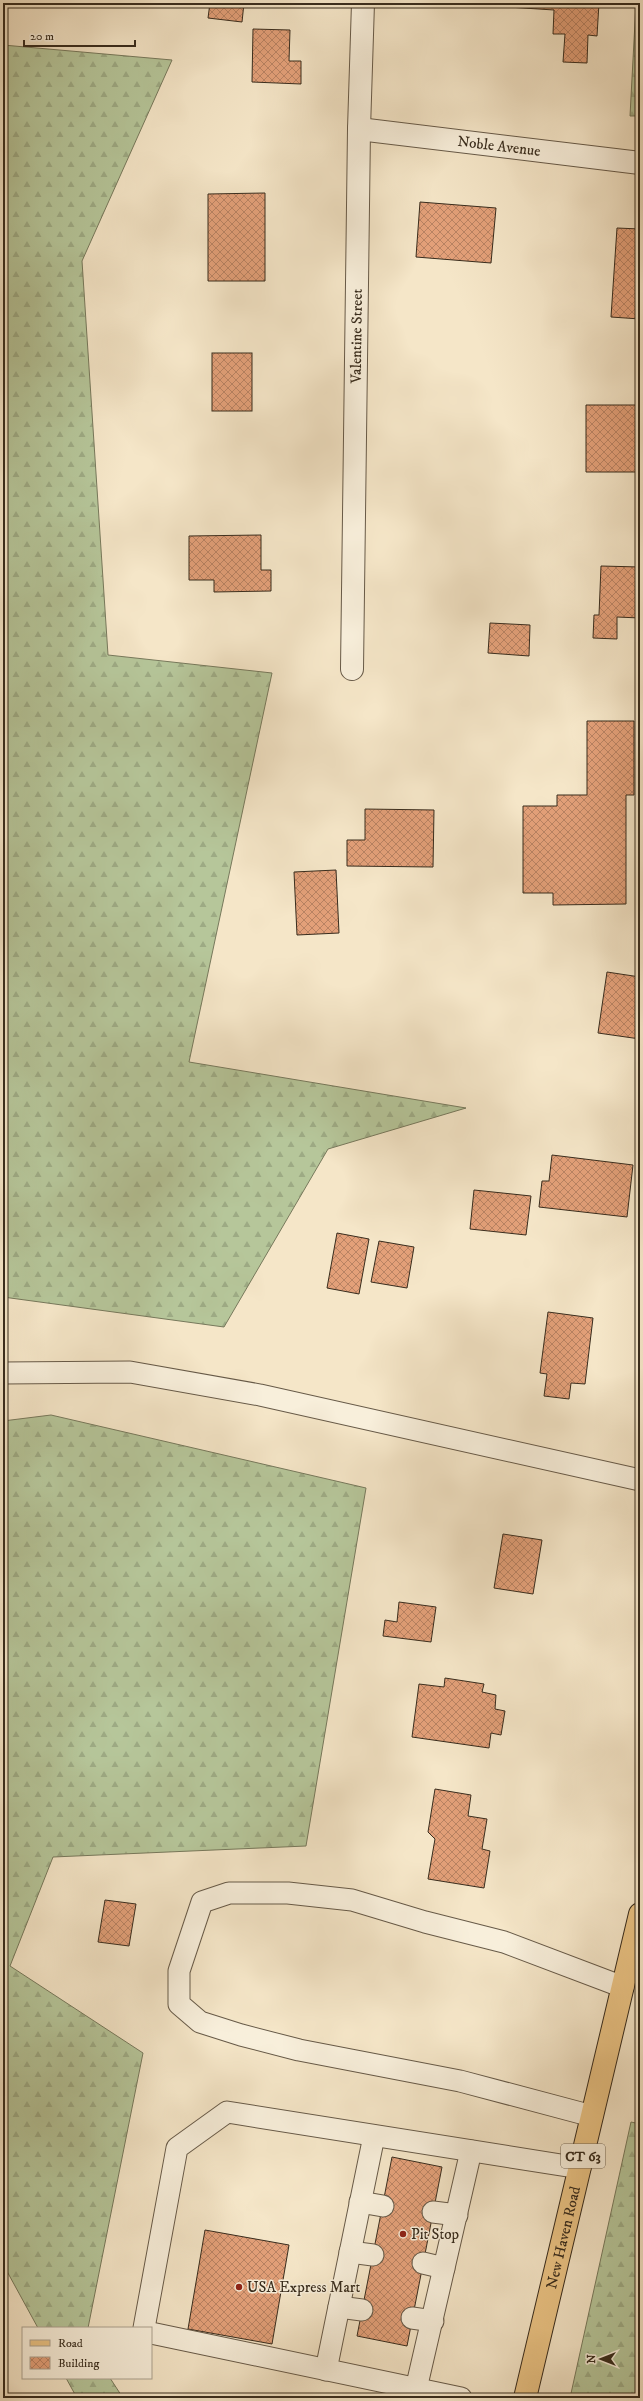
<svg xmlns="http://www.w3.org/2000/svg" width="643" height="2401" viewBox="0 0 643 2401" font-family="'IM FELL DW Pica',serif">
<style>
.forest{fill:url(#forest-firs);stroke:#77795c}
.building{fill:url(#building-cross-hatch);stroke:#382c1d}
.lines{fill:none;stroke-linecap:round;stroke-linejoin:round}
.service-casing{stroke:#675a48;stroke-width:23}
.minor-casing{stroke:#675a48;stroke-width:24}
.primary-casing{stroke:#382c1d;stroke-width:24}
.service{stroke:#f8efdb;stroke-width:21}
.minor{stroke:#f8efdb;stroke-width:22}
.primary{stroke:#eac384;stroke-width:22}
.poi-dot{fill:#8f2418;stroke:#f8efdb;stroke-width:1.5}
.labels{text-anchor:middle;stroke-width:3;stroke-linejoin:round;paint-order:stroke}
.shield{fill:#f8efdb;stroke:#726656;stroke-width:1}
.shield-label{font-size:14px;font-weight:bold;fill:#382c1d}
.street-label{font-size:15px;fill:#382c1d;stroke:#f8efdb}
.poi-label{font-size:15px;fill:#382c1d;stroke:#f8efdb;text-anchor:start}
</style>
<defs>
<pattern id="forest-firs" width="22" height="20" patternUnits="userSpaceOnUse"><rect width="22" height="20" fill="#b6c69a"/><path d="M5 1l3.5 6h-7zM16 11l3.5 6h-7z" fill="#9daa84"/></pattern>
<pattern id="building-cross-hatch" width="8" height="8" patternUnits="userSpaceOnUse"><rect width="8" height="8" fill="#e3a079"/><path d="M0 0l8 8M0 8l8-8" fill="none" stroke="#b98363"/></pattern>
</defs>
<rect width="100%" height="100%" fill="#f5e6c8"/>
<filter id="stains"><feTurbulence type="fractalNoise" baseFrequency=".005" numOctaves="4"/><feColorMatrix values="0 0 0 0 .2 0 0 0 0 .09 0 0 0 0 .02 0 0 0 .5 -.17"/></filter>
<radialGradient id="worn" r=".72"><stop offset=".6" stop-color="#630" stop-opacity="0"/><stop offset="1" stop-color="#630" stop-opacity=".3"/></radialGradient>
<g class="forest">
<polygon points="636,3 640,3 640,116 630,116"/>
<polygon points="3,45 172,60 82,261 108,655 272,673 189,1062 466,1108 328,1149 224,1327 3,1297"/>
<polygon points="51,1415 366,1488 306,1846 53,1857 10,1966 143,2053 88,2328 38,2328 3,2264 3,1421"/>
<polygon points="631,2122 640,2124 640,2398 570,2398"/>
<polygon points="66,2378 110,2378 123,2398 77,2398"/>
</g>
<g class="building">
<polygon points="210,3 244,3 242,22 208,18"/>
<polygon points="508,3 599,3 597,36 588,35 587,63 563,62 565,34 553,34 554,10 508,7"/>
<polygon points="253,29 290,30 289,61 301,61 301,84 252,82"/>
<polygon points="265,193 265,281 208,281 208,194"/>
<polygon points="420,202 496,208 491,263 416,257"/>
<polygon points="617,228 640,229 640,319 611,317"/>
<rect x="212" y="353" width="40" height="58"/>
<polygon points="586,405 638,405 640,472 586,472"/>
<polygon points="261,535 261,570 271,570 271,591 214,592 214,580 189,580 189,536"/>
<polygon points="601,566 640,567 640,618 617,617 617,639 593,638 594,615 599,615"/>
<polygon points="490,623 530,625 529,656 488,653"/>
<polygon points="587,721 634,721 634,795 626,795 626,904 553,905 553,893 523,893 523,806 557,806 557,795 587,795"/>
<polygon points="365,809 434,810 433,867 347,866 347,840 365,840"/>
<polygon points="336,870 339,933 297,935 294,872"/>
<polygon points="607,972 640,977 640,1039 598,1033"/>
<polygon points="552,1155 633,1165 627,1217 539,1207 542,1181 549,1181"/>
<polygon points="474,1190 531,1196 526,1235 470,1229"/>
<polygon points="337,1233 369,1239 359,1294 327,1288"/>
<polygon points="379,1241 414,1247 407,1288 371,1282"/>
<polygon points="548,1312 593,1318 585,1384 571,1383 569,1399 544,1396 547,1374 540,1373"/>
<polygon points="503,1534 542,1540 533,1594 494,1588"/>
<polygon points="399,1602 436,1607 431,1642 383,1636 385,1620 397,1622"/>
<polygon points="445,1678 484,1684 482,1692 496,1695 495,1709 505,1711 501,1735 491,1733 489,1748 412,1737 419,1684 444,1687"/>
<polygon points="435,1789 471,1795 468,1816 487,1819 482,1849 490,1851 484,1888 428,1879 435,1839 428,1832"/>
<polygon points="105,1900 136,1904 129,1946 98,1942"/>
<polygon points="392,2157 442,2167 407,2346 357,2336"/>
<polygon points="205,2230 289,2245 272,2344 188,2329"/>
</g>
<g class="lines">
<defs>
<g id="service">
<polyline points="3,1373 130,1372 260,1395 640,1480"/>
<polyline points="592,2116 460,2081 299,2050 241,2035 200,2022 179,2004 179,1971 202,1902 229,1893 288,1893 352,1900 425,1922 504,1942 623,1987"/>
<polyline points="360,2202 383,2206"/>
<polyline points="433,2212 457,2215"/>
<polyline points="350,2252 373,2255"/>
<polyline points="423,2263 444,2268"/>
<polyline points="339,2307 362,2310"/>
<polyline points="412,2318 433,2321"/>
<polyline points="144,2328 177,2148 227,2112 580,2168"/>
<polyline points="151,2333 461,2398"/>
<polyline points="326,2370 374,2136"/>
<polyline points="416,2389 471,2151"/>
</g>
<g id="minor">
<path id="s1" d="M359 129 640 163"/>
<path id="s2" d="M352 669 359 129 363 3"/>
</g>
<g id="primary">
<path id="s3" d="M525 2398 640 1914"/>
</g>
</defs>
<use href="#service" class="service-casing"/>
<use href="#minor" class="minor-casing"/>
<use href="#primary" class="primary-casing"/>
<use href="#service" class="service"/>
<use href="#minor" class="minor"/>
<use href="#primary" class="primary"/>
</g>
<g class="poi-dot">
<circle cx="403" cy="2234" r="4"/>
<circle cx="239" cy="2287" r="4"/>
</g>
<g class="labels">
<rect class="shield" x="561" y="2144" width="44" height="24" rx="3"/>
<g class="shield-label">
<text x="583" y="2161">CT 63</text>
</g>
<g class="street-label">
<text dy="5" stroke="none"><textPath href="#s1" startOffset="141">Noble Avenue</textPath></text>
<text dy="5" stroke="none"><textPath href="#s2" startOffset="333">Valentine Street</textPath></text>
<text dy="5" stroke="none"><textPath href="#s3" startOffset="165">New Haven Road</textPath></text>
</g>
<g class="poi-label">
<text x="411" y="2239">Pit Stop</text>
<text x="247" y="2292">USA Express Mart</text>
</g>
</g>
<rect width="643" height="2401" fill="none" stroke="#f5e6c8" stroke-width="16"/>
<rect x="4" y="4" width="635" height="2393" fill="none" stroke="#382c1d" stroke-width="2"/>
<rect x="8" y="8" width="627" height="2385" fill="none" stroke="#382c1d"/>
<rect x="22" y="2327" width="130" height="52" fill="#f8efdb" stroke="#aba18f"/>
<rect x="30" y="2340" width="20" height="6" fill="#eac384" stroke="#aba18f"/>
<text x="58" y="2347" font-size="12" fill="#382c1d">Road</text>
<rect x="30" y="2357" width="20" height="12" fill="url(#building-cross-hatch)" stroke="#aba18f"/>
<text x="58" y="2367" font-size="12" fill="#382c1d">Building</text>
<g transform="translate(601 2359) rotate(270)" stroke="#f8efdb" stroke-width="3" paint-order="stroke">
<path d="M0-3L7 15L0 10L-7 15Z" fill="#382c1d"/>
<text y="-6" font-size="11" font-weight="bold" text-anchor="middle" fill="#382c1d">N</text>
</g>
<path d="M24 40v6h111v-6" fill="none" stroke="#382c1d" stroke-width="2"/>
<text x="30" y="40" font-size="12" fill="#382c1d" stroke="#f8efdb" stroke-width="3" paint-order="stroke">20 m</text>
<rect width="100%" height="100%" filter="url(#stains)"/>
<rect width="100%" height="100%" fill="url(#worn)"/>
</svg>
